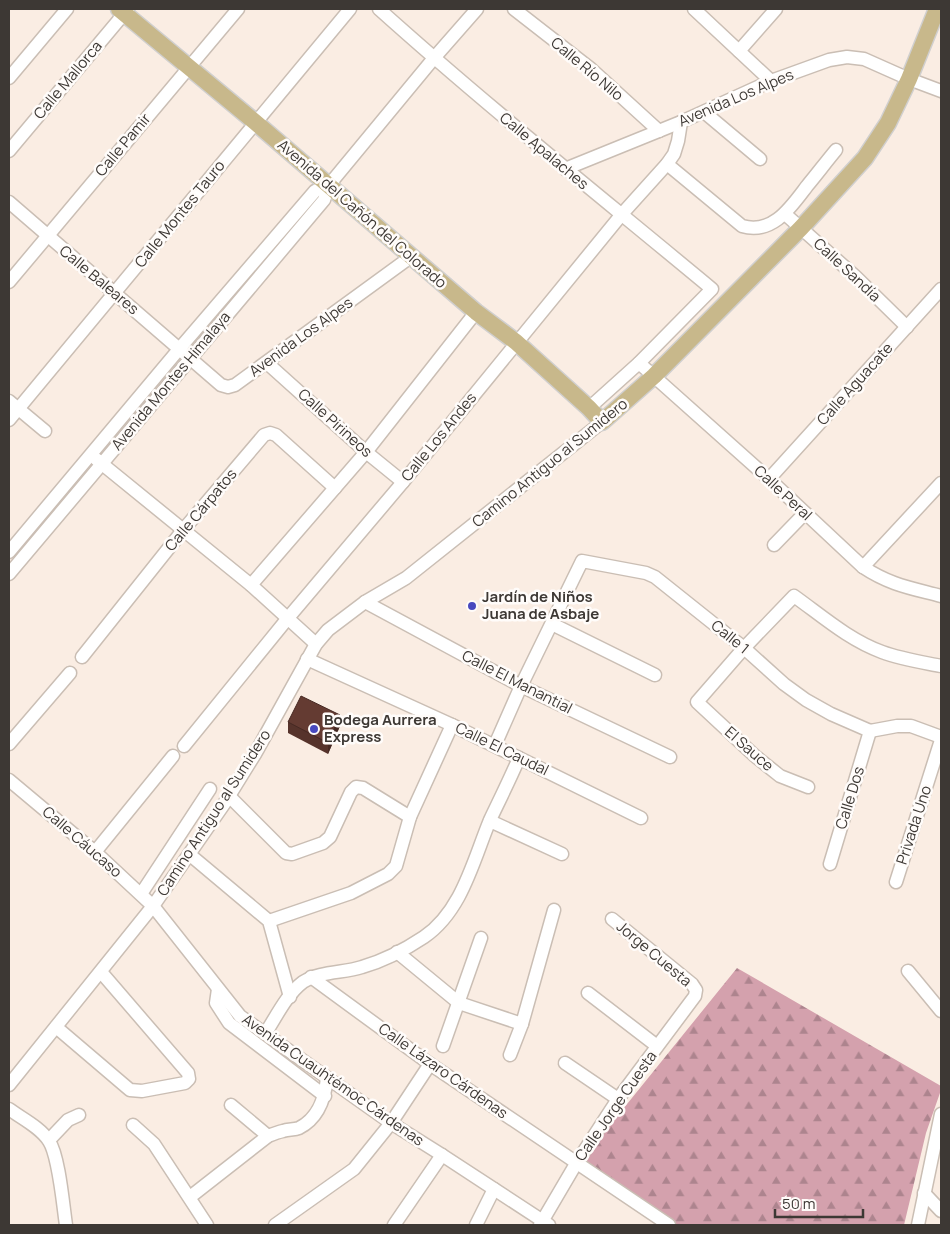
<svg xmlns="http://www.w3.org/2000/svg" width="950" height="1234" viewBox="0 0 950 1234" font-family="Manrope,sans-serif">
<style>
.forest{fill:url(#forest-firs)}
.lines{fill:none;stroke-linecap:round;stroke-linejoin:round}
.minor-casing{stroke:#cabeb4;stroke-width:15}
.major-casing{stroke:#d0cfce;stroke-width:19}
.minor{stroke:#fff;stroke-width:12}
.major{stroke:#c8b88b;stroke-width:16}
.wall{fill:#56332b}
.shaded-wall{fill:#462923}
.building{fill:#643b32;stroke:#462923}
.poi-dot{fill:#4849be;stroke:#fffcfa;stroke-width:2}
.labels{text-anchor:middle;stroke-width:5;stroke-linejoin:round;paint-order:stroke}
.street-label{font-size:15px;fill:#3d3834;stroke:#fffcfa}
.poi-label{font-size:15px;font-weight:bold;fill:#3d3834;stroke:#fffcfa;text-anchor:start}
</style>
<defs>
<pattern id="forest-firs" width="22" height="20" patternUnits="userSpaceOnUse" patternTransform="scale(1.25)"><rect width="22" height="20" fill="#d4a1ad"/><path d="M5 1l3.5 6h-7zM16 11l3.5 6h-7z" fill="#ad848e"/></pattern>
</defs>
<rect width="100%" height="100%" fill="#faede3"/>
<polygon class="forest" points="737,968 941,1086 941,1090 926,1133 904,1225 677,1225 581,1161"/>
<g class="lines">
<defs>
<g id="minor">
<path d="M379 9C487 106 600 196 712 289L639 363 589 408"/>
<polyline points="514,9 591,69 659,131"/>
<polyline points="694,9 771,81"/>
<polyline points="739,51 776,9"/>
<polyline points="9,78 67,9"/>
<polyline points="704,112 760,159"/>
<polyline points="9,151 128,9"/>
<path d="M667 164 742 226C773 235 791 207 807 186 817 174 826 162 836 150"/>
<polyline points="565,169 681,122 771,81 829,60 847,57 864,59 909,79 941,91"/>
<polyline points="9,202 221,385 228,387 235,385 412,256"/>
<polyline points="785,214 856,277 907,327"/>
<polyline points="9,282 238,9"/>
<polyline points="267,363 366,452 403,482"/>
<path d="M639 363 769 479 863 567C890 585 911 588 941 596"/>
<polyline points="9,401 45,431"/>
<polyline points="9,420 350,9"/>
<polyline points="96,459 251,585 316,644"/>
<polyline points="769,479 941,289"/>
<polyline points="774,545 805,513"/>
<polyline points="9,552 180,348 315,191 329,185"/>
<polyline points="863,567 941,483"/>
<polyline points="9,574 324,200 329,185 434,58 477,9"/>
<polyline points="251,585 366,452 476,312"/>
<polyline points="365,602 521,686 670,757"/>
<polyline points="552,624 655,675"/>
<polyline points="82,657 184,529 264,435 270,433 276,435 335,488"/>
<polyline points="307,659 452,725 641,818"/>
<polyline points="870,731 897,726 911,726 941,737"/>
<polyline points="9,744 70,673"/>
<polyline points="495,745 521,686 582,561 646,573 655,577 744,648 784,684 806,700 831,714 870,731"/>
<polyline points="184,746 288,618 403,482 622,214 667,164 674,154 678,141 681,122"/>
<polyline points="9,780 95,852 153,906 240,1016 391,1123 442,1155 549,1225"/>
<path d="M808 787 780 776 755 756 697 702 744 648 794 596C822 616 849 640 882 652 901 659 921 662 941 666"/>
<polyline points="229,796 286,853 292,854 323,843 330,837 351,792 356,787 363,788 410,817"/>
<polyline points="490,821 562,854"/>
<polyline points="95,852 173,756"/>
<polyline points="189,854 269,921 290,997"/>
<polyline points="830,864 870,731"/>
<polyline points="896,882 941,740"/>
<polyline points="141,894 210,789"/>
<polyline points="269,921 351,893 388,874 396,866 410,817 452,725"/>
<polyline points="397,952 459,1003 522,1024"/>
<polyline points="908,971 941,1011"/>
<polyline points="311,977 430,1064 669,1225"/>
<polyline points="218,989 216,1003 229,1023 325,1096"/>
<polyline points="588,993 657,1046"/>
<polyline points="56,1027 130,1090 142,1091 185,1083 189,1079 188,1073 101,972"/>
<path d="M265 1034C276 1017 287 994 303 982 320 971 344 973 362 967 383 961 406 949 424 937 462 911 473 861 490 820 500 799 510 779 519 758"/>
<polyline points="443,1046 481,938"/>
<polyline points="510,1055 522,1024 554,910"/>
<polyline points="565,1063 618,1099"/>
<polyline points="9,1085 153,906 224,804 255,754 316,644 328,630 365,602 406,578 602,422"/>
<polyline points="231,1105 268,1136"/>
<path d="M9 1109C21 1118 40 1127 49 1141 59 1156 63 1205 66 1225"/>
<polyline points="133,1125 154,1144 207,1225"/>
<polyline points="49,1140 68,1120 79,1115"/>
<polyline points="924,1193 941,1211"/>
<path d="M190 1197 268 1136C273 1134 278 1132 283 1131 288 1129 294 1130 299 1128 319 1118 325 1098 327 1078"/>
<polyline points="275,1225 354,1169 391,1123 430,1064"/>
<polyline points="394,1225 442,1155"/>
<polyline points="476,1225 494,1189"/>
<polyline points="540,1225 577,1162 618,1099 695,996 696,990 692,984 612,919"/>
<polyline points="918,1225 941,1114"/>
</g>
<polyline id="major" points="119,9 255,122 476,312 516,342 589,408 602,422 654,376 801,228 865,158 888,123 909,79 937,9"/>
</defs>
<use href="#minor" class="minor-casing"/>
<use href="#major" class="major-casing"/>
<use href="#minor" class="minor"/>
<use href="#major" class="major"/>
</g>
<polygon class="wall" points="288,722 340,726 328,754 288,733"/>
<polygon class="shaded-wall" points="340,715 340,726 328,754 328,743"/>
<polygon class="building" points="301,696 340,715 328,743 288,722"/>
<g class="poi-dot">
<circle cx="472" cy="606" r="5"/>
<circle cx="314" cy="729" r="5"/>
</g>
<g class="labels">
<g class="street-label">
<text transform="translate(587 69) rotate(40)" y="5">Calle Río Nilo</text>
<text transform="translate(68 80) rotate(-50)" y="5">Calle Mallorca</text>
<text transform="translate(736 98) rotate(-23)" y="5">Avenida Los Alpes</text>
<text transform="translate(123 145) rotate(-50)" y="5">Calle Pamir</text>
<text transform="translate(544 151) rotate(40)" y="5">Calle Apalaches</text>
<text transform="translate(180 214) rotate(-51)" y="5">Calle Montes Tauro</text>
<text transform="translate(362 214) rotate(41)" y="5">Avenida del Cañón del Colorado</text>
<text transform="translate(847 270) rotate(43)" y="5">Calle Sandía</text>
<text transform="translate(99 280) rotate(40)" y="5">Calle Baleares</text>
<text transform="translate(301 337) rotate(-36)" y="5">Avenida Los Alpes</text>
<text transform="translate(171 381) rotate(-50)" y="5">Avenida Montes Himalaya</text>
<text transform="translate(855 384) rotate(-48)" y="5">Calle Aguacate</text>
<text transform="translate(335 423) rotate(42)" y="5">Calle Pirineos</text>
<text transform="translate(439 437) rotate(-51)" y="5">Calle Los Andes</text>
<text transform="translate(550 463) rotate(-39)" y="5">Camino Antiguo al Sumidero</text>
<text transform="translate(783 493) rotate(43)" y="5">Calle Peral</text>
<text transform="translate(201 510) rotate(-50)" y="5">Calle Cárpatos</text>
<text transform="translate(730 637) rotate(39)" y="5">Calle 1</text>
<text transform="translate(517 682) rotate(27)" y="5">Calle El Manantial</text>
<text transform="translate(502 749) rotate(26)" y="5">Calle El Caudal</text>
<text transform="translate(749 749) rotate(41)" y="5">El Sauce</text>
<text transform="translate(850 798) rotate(-73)" y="5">Calle Dos</text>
<text transform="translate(214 813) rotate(-57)" y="5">Camino Antiguo al Sumidero</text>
<text transform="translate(914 825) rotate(-72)" y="5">Privada Uno</text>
<text transform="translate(82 842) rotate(41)" y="5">Calle Cáucaso</text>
<text transform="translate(654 954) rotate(40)" y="5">Jorge Cuesta</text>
<text transform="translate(443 1071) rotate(35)" y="5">Calle Lázaro Cárdenas</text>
<text transform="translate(333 1080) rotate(35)" y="5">Avenida Cuauhtémoc Cárdenas</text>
<text transform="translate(616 1106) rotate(-55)" y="5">Calle Jorge Cuesta</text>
</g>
<g class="poi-label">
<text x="482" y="602">Jardín de Niños<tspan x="482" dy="17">Juana de Asbaje</tspan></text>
<text x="324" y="725">Bodega Aurrera<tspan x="324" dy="17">Express</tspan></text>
</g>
</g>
<rect width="950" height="1234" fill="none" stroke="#3d3834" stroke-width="20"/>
<path d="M775 1209v8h88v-8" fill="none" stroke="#3d3834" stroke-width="2.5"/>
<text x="782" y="1209" font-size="15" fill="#3d3834" stroke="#fffcfa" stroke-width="4" paint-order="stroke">50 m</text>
</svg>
